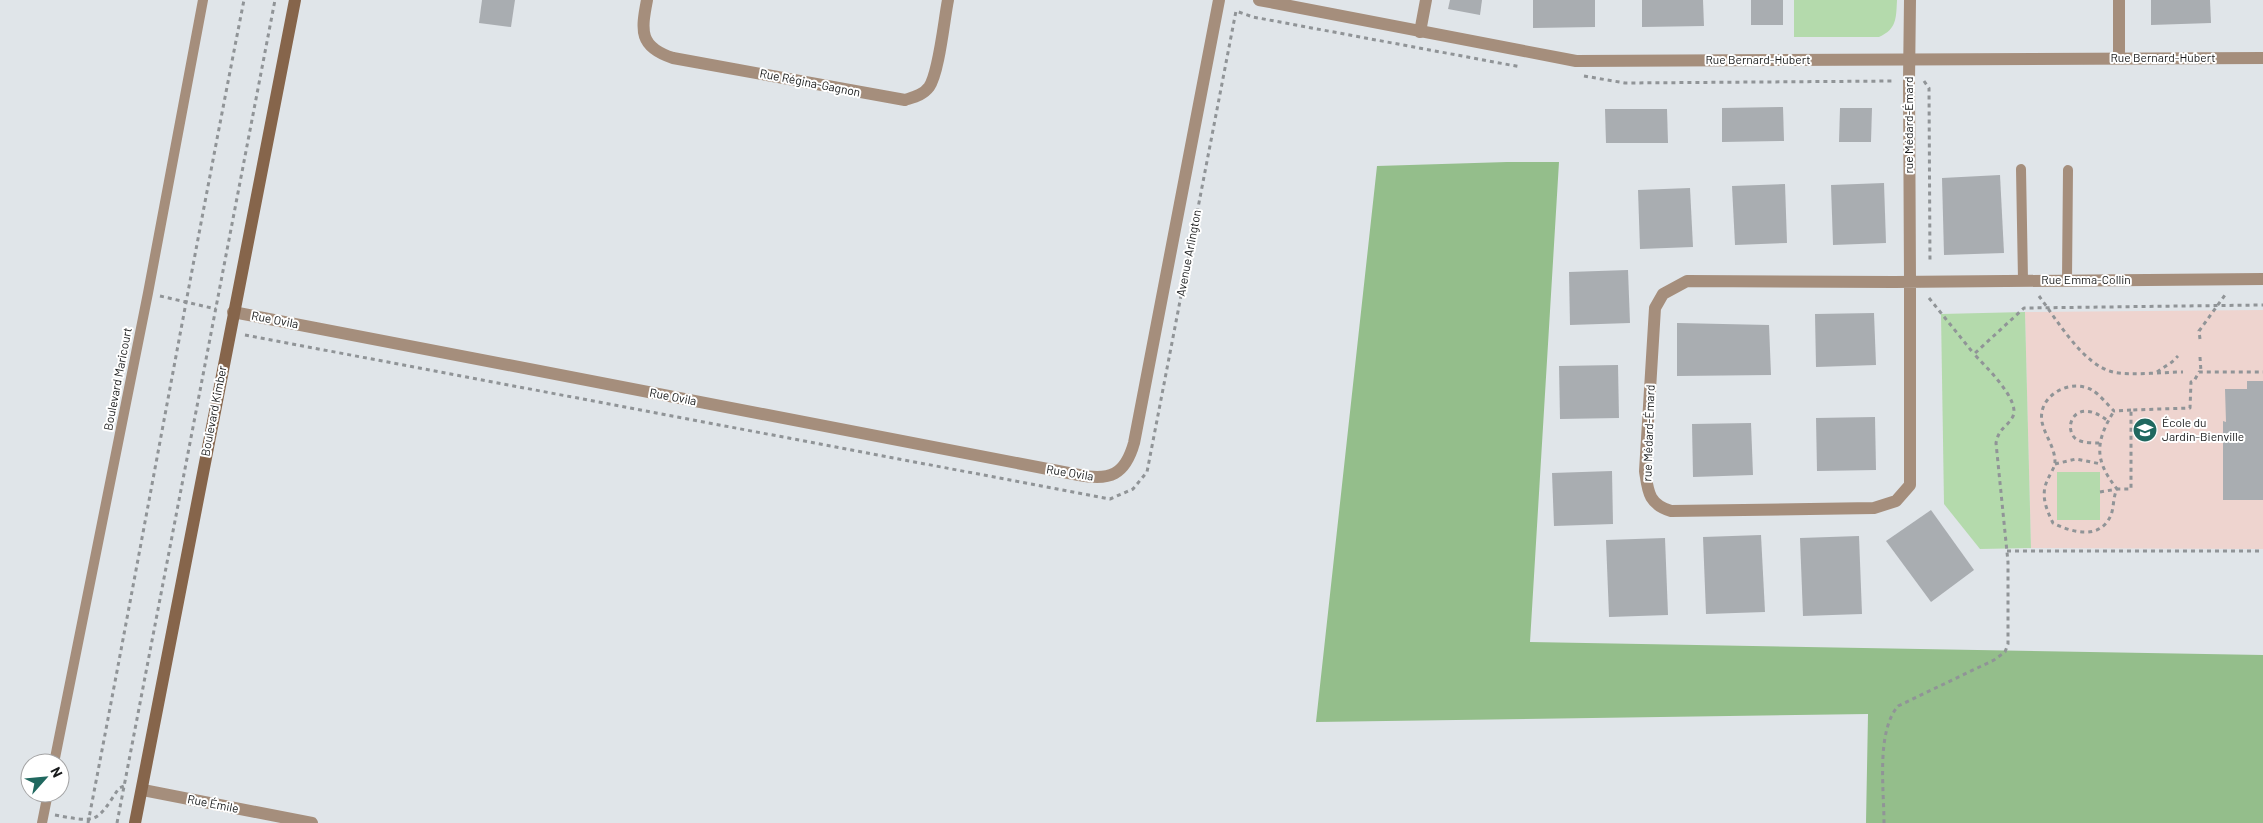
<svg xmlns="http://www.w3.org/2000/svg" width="2263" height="823" viewBox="0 0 2263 823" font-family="Barlow,sans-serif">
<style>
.education{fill:#eed4cf}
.green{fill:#b4daac}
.forest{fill:#94be8b}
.building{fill:#a9adb1}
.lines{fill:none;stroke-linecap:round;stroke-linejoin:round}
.path{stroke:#909497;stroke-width:3;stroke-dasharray:4 4;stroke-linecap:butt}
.lane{stroke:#a58e7c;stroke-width:10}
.street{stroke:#a58e7c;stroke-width:12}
.secondary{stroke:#86654b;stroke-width:12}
.labels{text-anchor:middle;stroke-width:4;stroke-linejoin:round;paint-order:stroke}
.street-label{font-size:12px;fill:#181a1b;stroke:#fff}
.poi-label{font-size:12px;fill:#181a1b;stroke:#fff;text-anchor:start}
</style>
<rect width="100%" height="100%" fill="#e0e5e9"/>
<polygon class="education" points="2263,310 2263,549 2031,548 2025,312"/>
<g class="green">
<path d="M1794 0H1897C1896 18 1897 29 1879 37H1794Z"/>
<polygon points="2025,312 2031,548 1980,549 1944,504 1941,314"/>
<rect x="2057" y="472" width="43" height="48"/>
</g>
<polygon class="forest" points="1507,162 1559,162 1530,642 2263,655 2263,823 1866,823 1868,714 1316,722 1377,166"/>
<g class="building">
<polygon points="482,0 515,0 511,27 479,23"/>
<polygon points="1450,0 1482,0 1480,15 1448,9"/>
<polygon points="1533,0 1595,0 1595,27 1533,28"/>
<polygon points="1642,0 1703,0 1704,26 1642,27"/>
<rect x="1751" y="0" width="32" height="25"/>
<polygon points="2151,0 2210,0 2211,23 2151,25"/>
<polygon points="1783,107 1784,141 1722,142 1722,108"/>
<polygon points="1840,108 1872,108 1871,142 1839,142"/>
<polygon points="1605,109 1667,109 1668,143 1606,143"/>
<polygon points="2000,175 2004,253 1944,255 1942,178"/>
<polygon points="1884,183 1886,243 1833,245 1831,185"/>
<polygon points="1785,184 1787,243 1735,245 1732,186"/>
<polygon points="1690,188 1693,247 1640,249 1638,190"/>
<polygon points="1628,270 1630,323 1570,325 1569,272"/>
<polygon points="1874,313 1876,365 1816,367 1815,314"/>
<polygon points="1677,323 1769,325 1771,375 1677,376"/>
<polygon points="1618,365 1619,418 1560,419 1559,366"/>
<polygon points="2247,381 2263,381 2263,500 2223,500 2223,421 2226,422 2225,389 2247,389"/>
<polygon points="1875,417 1876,470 1817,471 1816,418"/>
<polygon points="1751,423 1753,475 1693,477 1692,424"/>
<polygon points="1612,471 1613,524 1554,526 1552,473"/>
<polygon points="1931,510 1974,570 1931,602 1886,541"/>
<polygon points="1761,535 1765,612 1706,614 1703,537"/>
<polygon points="1859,536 1862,614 1803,616 1800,538"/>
<polygon points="1665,538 1668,615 1609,617 1606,540"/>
</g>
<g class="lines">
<g class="path">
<polyline points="1584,76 1625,83 1895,81"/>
<polyline points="1924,81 1929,88 1930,263"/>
<polyline points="160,296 216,309"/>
<path d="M2039 296C2057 320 2083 365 2113 372 2131 376 2163 372 2183 372"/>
<polyline points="1929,298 1974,354"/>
<polyline points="245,335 1110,499 1133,489 1147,472 1236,11 1253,17 1521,67"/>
<polyline points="2200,339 2199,331 2225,295"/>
<polyline points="2200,357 2201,372"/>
<polyline points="2157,372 2172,362 2178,356"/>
<path d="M2131 410 2114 411C2108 405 2098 393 2092 390 2071 378 2037 395 2042 422 2045 436 2055 447 2055 462 2055 467 2050 474 2048 479 2040 494 2046 509 2053 523 2071 532 2100 541 2111 515 2114 507 2113 497 2117 489H2131V410L2190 408 2191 382 2194 381 2199 372H2263"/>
<path d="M2099 443C2092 443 2083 443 2076 439 2062 428 2075 395 2108 421"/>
<polyline points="2055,464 2076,459 2101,464"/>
<path d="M2100 492 2117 489C2094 460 2095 442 2114 411"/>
<polyline points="2007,551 2263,551"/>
<path d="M55 815C98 823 96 823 119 788L124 786"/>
<path d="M88 823C141 549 190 274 244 0"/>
<polyline points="117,823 275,0"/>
<path d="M1884 823C1884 789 1876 732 1898 706L1994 660 2005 652 2008 644V562L1996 443C1999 428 2005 429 2012 418 2023 402 1985 366 1974 354L2024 308 2263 305"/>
</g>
<g class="lane">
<polyline points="2021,169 2023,280"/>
<polyline points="2067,280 2068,170"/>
<polyline points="54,763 148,293 203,0"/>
<polyline points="42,823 48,793"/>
</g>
<g class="street">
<path d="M647 0C641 31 639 47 673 58L905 100C914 97 923 95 929 87 939 73 944 20 948 0"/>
<polyline points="1259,0 1576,61 2263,58"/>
<path d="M1910 0 1909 81 1910 281V485L1896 501 1874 508 1671 511C1648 504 1648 491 1645 471L1655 308 1663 294 1687 281 1894 282C2017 280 2140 279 2263 279"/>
<polyline points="1420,32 1426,0"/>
<polyline points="2119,58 2119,0"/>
<path d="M233 312 1079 475C1110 481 1125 475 1134 443L1219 0"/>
<polyline points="143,790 312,823"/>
</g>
<polyline class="secondary" points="135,823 295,0"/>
</g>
<defs>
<symbol id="school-disc" viewBox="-11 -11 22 22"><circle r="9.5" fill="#20685f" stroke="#fff"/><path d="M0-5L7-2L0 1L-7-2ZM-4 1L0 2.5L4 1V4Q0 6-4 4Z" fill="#fff"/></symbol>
</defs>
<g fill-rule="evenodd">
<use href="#school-disc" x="2131" y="416" width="28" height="28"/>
</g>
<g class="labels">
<g class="street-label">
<text x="2163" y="62">Rue Bernard-Hubert</text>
<text x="1758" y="64">Rue Bernard-Hubert</text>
<text transform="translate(810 83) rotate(11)" y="4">Rue Régina-Gagnon</text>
<text transform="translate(1909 125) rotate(-90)" y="4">rue Médard-Émard</text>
<text transform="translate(1189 253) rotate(-79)" y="4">Avenue Arlington</text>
<text x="2086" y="284">Rue Emma-Collin</text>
<text transform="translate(275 320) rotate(11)" y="4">Rue Ovila</text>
<text transform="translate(118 379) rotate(-79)" y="4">Boulevard Maricourt</text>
<text transform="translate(673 397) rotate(11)" y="4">Rue Ovila</text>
<text transform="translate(214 411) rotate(-79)" y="4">Boulevard Kimber</text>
<text transform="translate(1649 433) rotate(-88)" y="4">rue Médard-Émard</text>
<text transform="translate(1070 473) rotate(9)" y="4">Rue Ovila</text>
<text transform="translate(213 804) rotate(11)" y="4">Rue Émile</text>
</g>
<g class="poi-label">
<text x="2162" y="427">École du<tspan x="2162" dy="14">Jardin-Bienville</tspan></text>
</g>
</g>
<g transform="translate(45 778) rotate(63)"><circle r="24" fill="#ffffff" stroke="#a3a3a4"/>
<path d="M0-4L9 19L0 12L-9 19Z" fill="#20685f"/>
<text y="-8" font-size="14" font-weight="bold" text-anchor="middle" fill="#181a1b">N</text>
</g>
</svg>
